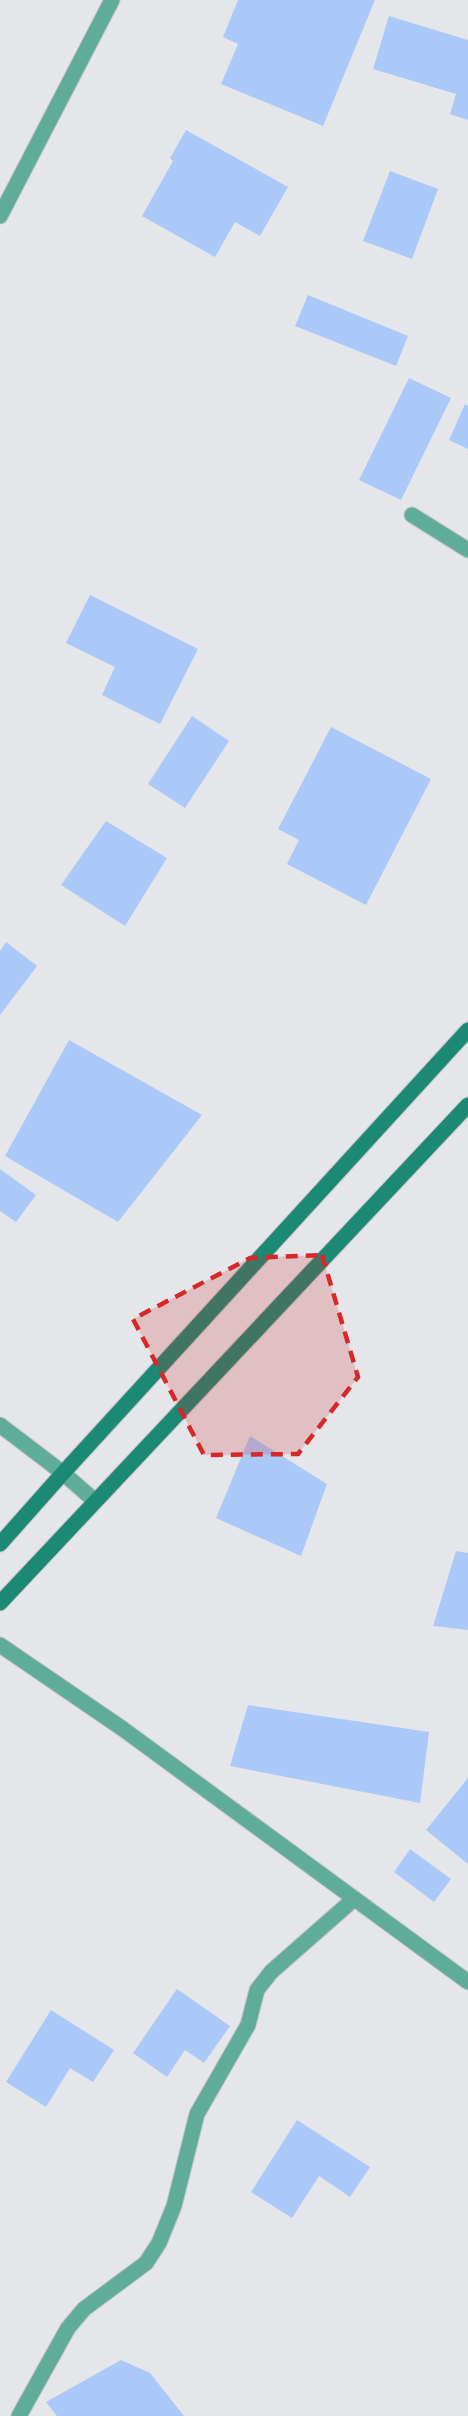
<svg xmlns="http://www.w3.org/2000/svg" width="468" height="2416" viewBox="0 0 468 2416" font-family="'Work Sans',sans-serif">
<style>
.building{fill:#abc9f8}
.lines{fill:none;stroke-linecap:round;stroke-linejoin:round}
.lane-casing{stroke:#c0c2c5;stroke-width:17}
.street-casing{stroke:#c0c2c5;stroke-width:17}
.secondary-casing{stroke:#c0c2c5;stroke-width:17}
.lane{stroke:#5fac99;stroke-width:15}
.street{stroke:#5fac99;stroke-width:15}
.secondary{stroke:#1b8974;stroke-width:15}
.marked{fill:#d62828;fill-opacity:0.2;stroke:#d62828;stroke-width:4.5;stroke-dasharray:12 8;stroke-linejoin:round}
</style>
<rect width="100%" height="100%" fill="#e4e6ea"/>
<g class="building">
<polygon points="238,0 375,0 323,126 221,84 238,44 223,37"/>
<polygon points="389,16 468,40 468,120 450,114 456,94 373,69"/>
<polygon points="186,130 288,187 260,236 235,222 215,257 142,216 173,161 170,158"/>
<polygon points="390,171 438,189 412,259 363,241"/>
<polygon points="308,295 408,336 396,366 295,326"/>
<polygon points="409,378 451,398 401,500 359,480"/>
<polygon points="465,404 468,406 468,449 449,440"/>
<polygon points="90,595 198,649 160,724 102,695 115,667 66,643"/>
<polygon points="192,716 229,741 185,808 148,784"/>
<polygon points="331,727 431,779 366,905 287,864 299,840 278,829"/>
<polygon points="106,821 167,858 125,926 61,885"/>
<polygon points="6,942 37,966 0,1015 0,951"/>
<polygon points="69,1040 202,1115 118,1222 5,1156"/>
<polygon points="0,1169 36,1195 16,1222 0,1211"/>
<polygon points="250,1436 327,1484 301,1556 216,1518"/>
<polygon points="456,1551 468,1553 468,1630 433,1626"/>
<polygon points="248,1705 429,1732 420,1803 230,1766"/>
<polygon points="468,1778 468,1864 426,1830"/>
<polygon points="410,1849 451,1879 434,1902 394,1872"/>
<polygon points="177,1989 230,2026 204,2063 185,2050 167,2077 133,2053"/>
<polygon points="51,2010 114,2050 93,2082 70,2068 46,2107 6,2082"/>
<polygon points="297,2120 370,2167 350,2197 319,2176 292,2218 251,2192"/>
<polygon points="121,2360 150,2373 184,2416 57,2416 46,2402"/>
</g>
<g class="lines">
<defs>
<polyline id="lane" points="412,515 468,550"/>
<g id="street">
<polyline points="0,216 112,0"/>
<polyline points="0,1425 63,1473 95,1501"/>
<polyline points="0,1645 123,1729 468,1982"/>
<polyline points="19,2416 68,2328 84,2309 146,2263 159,2243 174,2206 197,2114 248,2025 257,1990 271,1972 354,1899"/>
</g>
<g id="secondary">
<polyline points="0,1544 63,1473 468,1030"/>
<polyline points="0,1603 468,1105"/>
</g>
</defs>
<use href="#lane" class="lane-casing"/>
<use href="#street" class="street-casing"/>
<use href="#secondary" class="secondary-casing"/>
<use href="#lane" class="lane"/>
<use href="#street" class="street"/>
<use href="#secondary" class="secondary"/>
</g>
<path class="marked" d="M322 1255 358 1377 298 1454 204 1455 133 1319 250 1258Z"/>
</svg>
